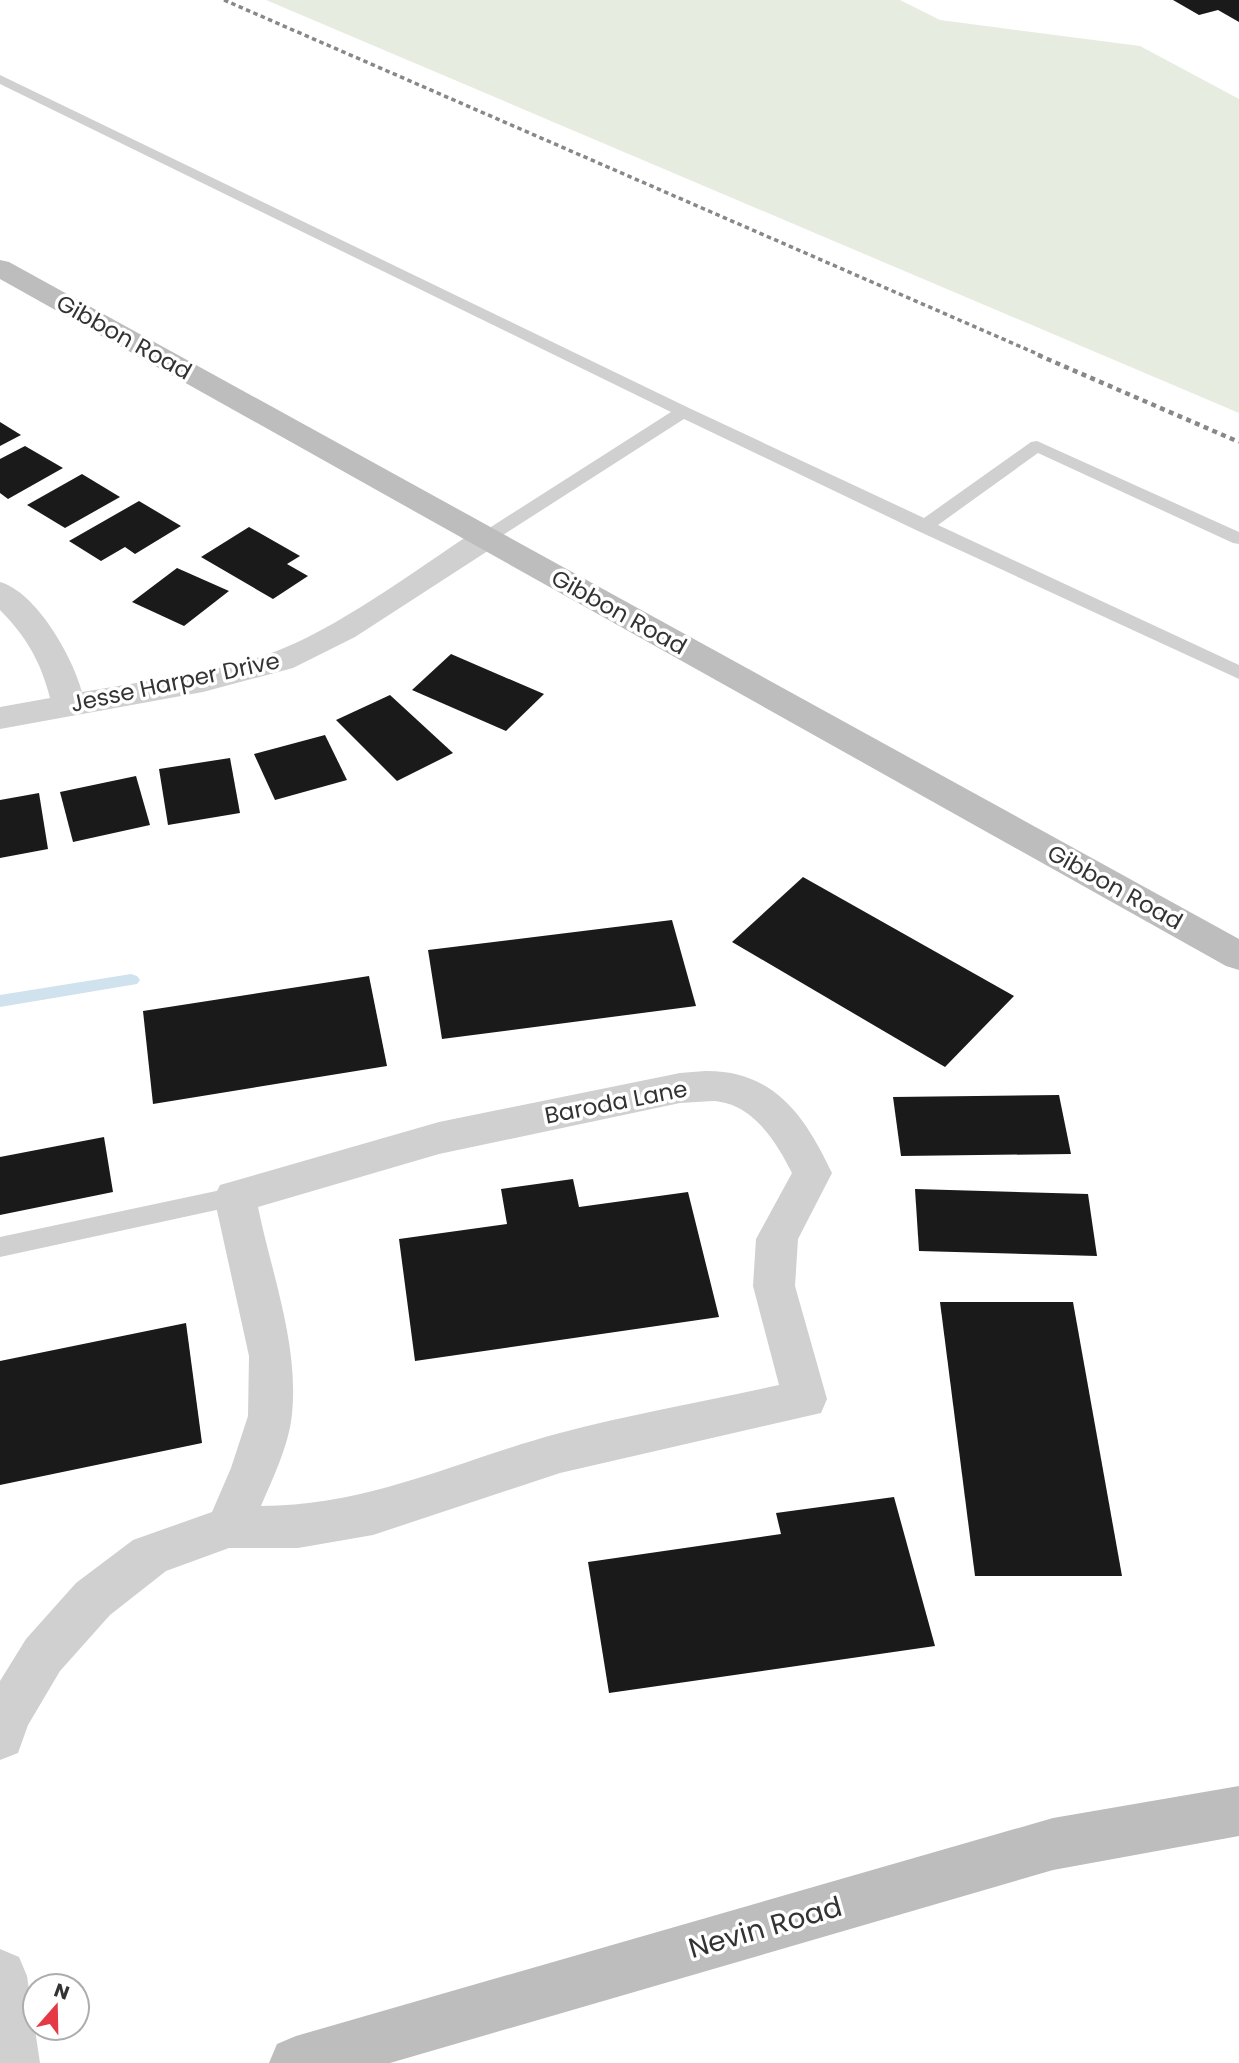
<svg xmlns="http://www.w3.org/2000/svg" width="1239" height="2063" viewBox="0 0 1239 2063" font-family="Poppins,sans-serif">
<style>
.green{fill:#e6ecdf}
.lines{fill:none;stroke-linecap:round;stroke-linejoin:round}
.stream{fill:#cfe2ee;fill-rule:evenodd}
.building{fill:#1a1a1a}
.service{fill:#d0d0d0;fill-rule:evenodd}
.minor{fill:#d0d0d0;fill-rule:evenodd}
.secondary{fill:#bdbdbd;fill-rule:evenodd}
.rail-far1{stroke:#888;stroke-width:3.5;stroke-dasharray:4.5 3.5;stroke-linecap:butt}
.rail{stroke:#888;stroke-width:4.5;stroke-dasharray:5 4.5;stroke-linecap:butt}
.labels{text-anchor:middle;stroke-width:7;stroke-linejoin:round;paint-order:stroke}
.street-label{font-size:23px;fill:#333;stroke:#fff}
.near-street-label{font-size:28px;fill:#333;stroke:#fff}
</style>
<rect width="100%" height="100%" fill="#fff"/>
<polygon class="green" points="266,0 900,0 940,20 1140,46 1239,99 1239,413"/>
<g class="lines">
<polygon class="stream" points="131,974 137,976 140,980 137,984 0,1007 0,995"/>
</g>
<g class="building">
<polygon points="1173,0 1239,0 1239,22 1218,10 1199,15"/>
<polygon points="0,422 21,435 0,446"/>
<polygon points="25,446 63,468 8,499 0,493 0,459"/>
<polygon points="82,474 120,497 65,528 27,505"/>
<polygon points="139,501 181,526 135,554 125,547 101,561 69,541"/>
<polygon points="249,527 300,556 287,564 308,576 273,599 201,557"/>
<polygon points="177,568 229,591 184,626 132,602"/>
<polygon points="451,654 544,694 506,731 412,690"/>
<polygon points="390,695 453,753 397,781 336,720"/>
<polygon points="325,735 347,780 275,800 254,754"/>
<polygon points="230,758 240,813 168,825 159,769"/>
<polygon points="136,776 150,825 73,842 60,792"/>
<polygon points="39,793 48,849 0,858 0,800"/>
<polygon points="803,877 1014,996 945,1067 732,942"/>
<polygon points="672,920 696,1006 442,1039 428,950"/>
<polygon points="369,976 387,1066 153,1104 143,1011"/>
<polygon points="1059,1095 1071,1154 901,1156 893,1097"/>
<polygon points="104,1137 113,1192 0,1215 0,1157"/>
<polygon points="573,1179 579,1207 688,1192 719,1317 415,1361 399,1239 507,1224 501,1189"/>
<polygon points="915,1189 1088,1194 1097,1256 919,1251"/>
<polygon points="940,1302 1073,1302 1122,1576 975,1576"/>
<polygon points="186,1323 202,1443 0,1485 0,1361"/>
<polygon points="894,1497 935,1646 609,1693 588,1562 781,1534 776,1513"/>
</g>
<g class="lines">
<g class="service">
<polygon points="0,75 689,408 924,518 1031,442 1037,441 1239,532 1239,544 1233,543 1038,453 938,525 1239,665 1239,679 918,531 684,419 492,542 480,542 477,538 480,534 671,412 0,84"/>
<polygon points="235,1187 244,1190 247,1197 244,1204 0,1257 0,1237"/>
</g>
<g class="minor">
<path d="M486 529 497 531 501 538 497 545 355 637 293 668 203 692 0 729V707L50 698C41 662 26 636 0 610V582C36 592 73 657 82 692 143 681 210 674 269 654 336 630 414 571 475 531Z"/>
<path d="M705 1071C774 1070 805 1116 832 1173L798 1239 795 1286 827 1399 821 1413 560 1473 373 1535 298 1548H229L166 1571 110 1615 60 1671 28 1725 18 1753 0 1760V1681L26 1639 76 1583 133 1540 212 1512 231 1468 248 1416 249 1356 214 1197 220 1185 439 1122 680 1073ZM713 1101C752 1103 776 1141 792 1173L756 1239 753 1286 779 1385C706 1401 632 1414 560 1433 458 1460 370 1506 261 1506 273 1478 289 1445 292 1414 299 1345 272 1275 258 1207L439 1154 680 1103Z"/>
<polygon points="0,1949 19,1957 27,1976 40,2063 0,2063"/>
</g>
<g class="secondary">
<polygon points="0,260 9,262 1239,939 1239,970 1226,966 0,279"/>
<polygon points="1239,1786 1239,1836 1053,1870 390,2063 269,2063 277,2044 296,2036 1053,1818"/>
</g>
<polyline class="rail-far1" points="224,0 1042,356"/>
<polyline class="rail" points="1038,355 1239,442"/>
</g>
<g class="labels">
<g class="street-label">
<text transform="translate(124 337) rotate(29)" y="8">Gibbon Road</text>
<text transform="translate(619 612) rotate(29)" y="8">Gibbon Road</text>
<text transform="translate(175 682) rotate(-12)" y="8">Jesse Harper Drive</text>
<text transform="translate(1115 887) rotate(29)" y="8">Gibbon Road</text>
<text transform="translate(616 1102) rotate(-11)" y="8">Baroda Lane</text>
</g>
<g class="near-street-label">
<text transform="translate(765 1927) rotate(-16)" y="10">Nevin Road</text>
</g>
</g>
<g transform="translate(56 2007) rotate(20)"><circle r="33" fill="#ffffff" stroke="#adadad" stroke-width="2"/>
<path d="M0-5L12 26L0 18L-12 26Z" fill="#e63946"/>
<text y="-10" font-size="19" font-weight="bold" text-anchor="middle" fill="#333333">N</text>
</g>
</svg>
